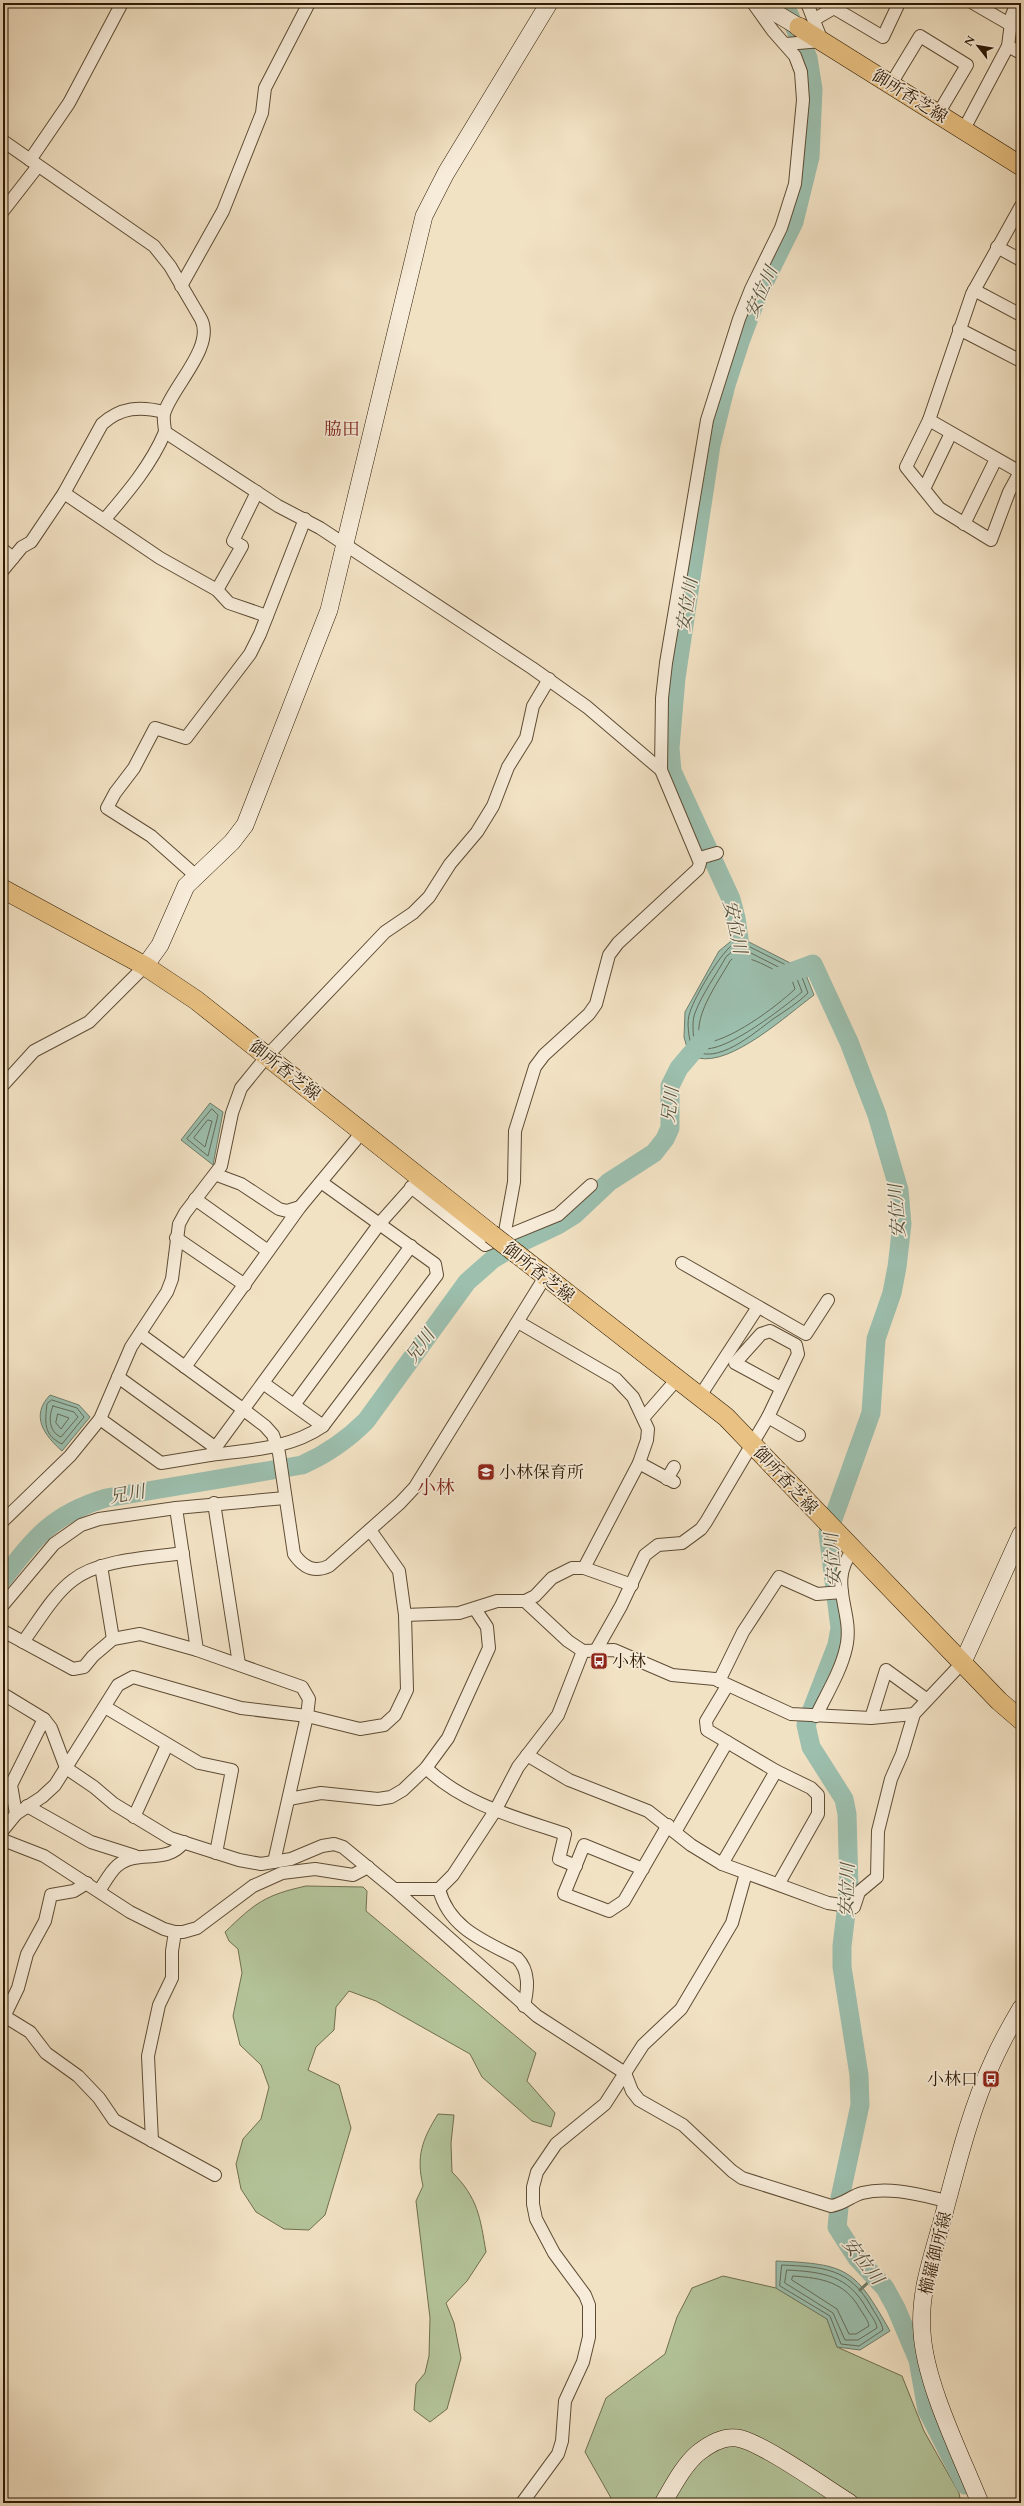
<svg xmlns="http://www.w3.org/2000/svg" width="1024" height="2506" viewBox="0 0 1024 2506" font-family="Cardo,'Noto Serif JP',serif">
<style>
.green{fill:#b4c49a;stroke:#706f4f}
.water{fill:#9cbfae;stroke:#707d6a}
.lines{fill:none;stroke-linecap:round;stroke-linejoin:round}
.shore{stroke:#646c59;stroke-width:1}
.stream{stroke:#707d6a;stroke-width:3}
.river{stroke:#9cbfae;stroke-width:19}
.street-casing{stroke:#5e4c34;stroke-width:14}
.secondary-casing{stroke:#2d1a04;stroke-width:18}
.primary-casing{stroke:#2d1a04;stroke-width:20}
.street{stroke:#f7ecd9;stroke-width:12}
.secondary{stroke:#f7ecd9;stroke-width:17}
.primary{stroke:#e9c182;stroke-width:19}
.primary-bridge-casing{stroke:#2d1a04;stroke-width:20;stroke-linecap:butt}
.primary-bridge{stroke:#e9c182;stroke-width:19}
.labels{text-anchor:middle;stroke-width:3.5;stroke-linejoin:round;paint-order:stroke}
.street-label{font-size:17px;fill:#2d1a04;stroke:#f7ecd9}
.poi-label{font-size:17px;fill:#2d1a04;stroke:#f7ecd9;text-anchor:start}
.water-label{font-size:18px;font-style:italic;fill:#545440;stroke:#f7ecd9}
.neighbourhood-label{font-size:18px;fill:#7a1f14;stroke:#f7ecd9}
.quarter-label{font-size:19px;fill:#7a1f14;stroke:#f7ecd9}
</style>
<rect width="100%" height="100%" fill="#f2e2c4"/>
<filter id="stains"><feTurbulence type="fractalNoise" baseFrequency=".005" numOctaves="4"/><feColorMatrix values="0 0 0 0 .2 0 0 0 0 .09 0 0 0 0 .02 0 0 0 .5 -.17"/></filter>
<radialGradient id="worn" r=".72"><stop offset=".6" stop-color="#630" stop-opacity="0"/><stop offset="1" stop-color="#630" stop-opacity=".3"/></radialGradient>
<g class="green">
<path d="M306 1886 363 1887 367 1891 366 1911 536 2053 527 2081 555 2113 551 2127 532 2121 482 2077 470 2054 376 2001 349 1991 336 2007 334 2030 316 2047 308 2070 339 2085 351 2128 325 2215 309 2230 284 2229 256 2212 241 2189 236 2164 243 2139 261 2119 269 2087 261 2065 240 2045 233 2016 242 1973 238 1949 229 1941 225 1932C255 1903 265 1895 306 1886Z"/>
<path d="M438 2114 454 2115 451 2143 452 2172C478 2198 480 2217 486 2252L467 2281 446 2303 454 2323 461 2358 447 2409 430 2422 414 2410 416 2384 425 2373 429 2356 430 2318 416 2201 423 2186C416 2156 422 2140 438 2114Z"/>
<polygon points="723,2276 776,2288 827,2319 837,2347 902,2376 924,2431 959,2493 961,2503 611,2503 611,2498 585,2452 606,2398 665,2354 677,2317 692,2288"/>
</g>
<g class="water">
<path d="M730 942H749L804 970 814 995C788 1014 732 1066 698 1058 695 1057 691 1053 688 1051L684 1037 685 1012 719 951Z"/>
<polygon points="210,1103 223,1112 213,1165 181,1140"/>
<path d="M50 1395 79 1405 90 1417 62 1451C44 1435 30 1416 50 1395Z"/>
<path d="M776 2261C848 2264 855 2269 890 2331L860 2350 837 2347 827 2319 776 2288Z"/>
</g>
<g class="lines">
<g class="shore">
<path d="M731 946H748L800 972 808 993C798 1003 785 1011 773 1019 754 1033 716 1067 692 1049 689 1038 686 1022 690 1012 695 996 719 956 731 946Z"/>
<path d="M733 951H747L796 976 802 992C789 1003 703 1073 694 1040 693 1033 692 1020 695 1013 702 994 716 975 726 957Z"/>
<path d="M735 957C754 956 775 971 792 980L795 989C776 1007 728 1043 702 1043 689 1021 719 981 730 961Z"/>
<polygon points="212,1109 218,1115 208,1156 187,1139"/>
<polygon points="208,1120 212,1121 205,1147 194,1138"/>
<path d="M52 1400 77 1408 84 1417 62 1444C43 1435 45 1422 47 1404Z"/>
<path d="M53 1406 74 1412 78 1417 61 1437C49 1432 48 1417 53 1406Z"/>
<polygon points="58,1414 69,1418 61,1429 56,1423"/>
<path d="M782 2265C824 2267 850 2268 872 2308 876 2315 882 2323 883 2330L859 2346 841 2344 830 2316 780 2286Z"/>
<path d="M787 2270C823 2272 848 2275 867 2309 870 2314 876 2321 877 2328L858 2340H845L833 2313 785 2283Z"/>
<path d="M793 2276C822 2278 845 2282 860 2309 863 2314 868 2320 869 2326L856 2334H849L837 2309 792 2280Z"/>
</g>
<polyline class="stream" points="860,2290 874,2277"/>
<g class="river">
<polyline points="743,967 736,918 731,899 672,771 670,748 676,678 711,445 726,385 740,342 756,299 794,222 810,157 813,89 808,58 785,5 782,3"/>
<polyline points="778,977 813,964 849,1042 877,1115 899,1190 902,1224 897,1267 892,1293 876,1339 871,1413 828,1533 840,1628 837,1645 806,1725 811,1747 844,1799 847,1814 849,1888 842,1946 842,1967 859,2075 860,2105 840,2198 837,2227 857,2258 885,2288 896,2308 918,2360 927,2410 965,2485"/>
<path d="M3 1579C36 1536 53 1514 106 1498L302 1465C327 1454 346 1441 366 1421L467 1282 493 1259 520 1243 558 1225 574 1215 609 1182 654 1153 665 1139 670 1128V1086L679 1068 708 1034"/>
</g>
<defs>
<g id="street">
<polyline points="973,3 1011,25"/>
<polyline points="815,19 834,8 883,37 899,3"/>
<polyline points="786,44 822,41 807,3"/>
<polyline points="1008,46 1021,53"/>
<polyline points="891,84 920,36 967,65 938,114"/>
<polyline points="964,129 1008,46 1012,15 1017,3"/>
<path d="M3 141 154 246 170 266 201 319C215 346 174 385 165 411 162 417 165 426 165 432L278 506 320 528 532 668 587 707 661 770"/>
<polyline points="30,160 69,103 122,3"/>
<polyline points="1021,206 972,294 929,420 906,467 939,508 991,540 1009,492 1021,470"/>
<polyline points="3,211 38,166"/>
<polyline points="997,247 1021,260"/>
<polyline points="181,286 223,211 262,113 265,88 309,3"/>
<polyline points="974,290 1021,315"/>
<polyline points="959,329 1021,361"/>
<polyline points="929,420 1020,472"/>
<polyline points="924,489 951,433"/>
<polyline points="64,493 160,558 217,590 229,603 267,616"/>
<path d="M105 519C128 492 151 465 165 432"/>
<polyline points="964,524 996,459"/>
<polyline points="3,550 13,558"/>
<path d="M3 570 22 547 31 542 64 493 102 424C121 407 140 406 164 412"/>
<polyline points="217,590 242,546 233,541 257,492"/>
<polyline points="700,858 717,853"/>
<polyline points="195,875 151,836 107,808 115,793 134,768 155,728 186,738 250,654 260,634 305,519"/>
<polyline points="3,1085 34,1051 89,1022 145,966"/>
<polyline points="217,1175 241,1184 279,1209 287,1211 300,1207"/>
<polyline points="411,1187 485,1245 558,1215 591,1185"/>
<polyline points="195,1199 268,1251"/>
<polyline points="504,1237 514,1182 515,1131 535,1067 544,1055 589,1014 596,1004 609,955 618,943 698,869 700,863 661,770 662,698 666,663 707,420 739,319 751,289 781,228 795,184 803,100 801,72 795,56 773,31 753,3"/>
<polyline points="176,1238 245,1285"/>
<polyline points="682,1263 806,1334 828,1300"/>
<polyline points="518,1322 616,1379 633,1397 648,1429 647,1440 639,1463 584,1568"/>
<path d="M140 1334 244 1410 265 1426 273 1435 279 1453 294 1554C303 1567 314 1573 329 1566L400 1503 415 1487 545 1277"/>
<polyline points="185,1367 300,1207 363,1131"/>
<polyline points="118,1377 216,1448"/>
<polyline points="263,1383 323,1426 437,1275 435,1264 321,1182"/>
<polyline points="700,1396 758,1307"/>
<polyline points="294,1405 411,1246"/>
<polyline points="644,1417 678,1378"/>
<polyline points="768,1417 799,1435"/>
<polyline points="100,1419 161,1463 210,1455 380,1223 421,1177"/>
<path d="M210 1455C249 1450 290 1449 323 1426"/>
<polyline points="639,1463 674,1482"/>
<polyline points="667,1479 674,1467"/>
<polyline points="214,1503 239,1664"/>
<polyline points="176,1508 197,1650"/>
<polyline points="3,1521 70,1456 100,1419 131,1347 167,1292 172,1279 179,1224 185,1213 221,1166 232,1113 241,1088 267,1056 385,932 413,913 429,897 450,864 477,832 493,806 508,767 526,738 533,706 549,679"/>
<polyline points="101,1566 113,1639"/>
<polyline points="525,1601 568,1641 583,1651 614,1650 672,1675 715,1679 791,1714 871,1718 914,1714"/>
<polyline points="3,1605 54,1544 81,1525 99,1519 176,1508 285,1498"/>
<polyline points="405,1615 459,1613 497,1601 525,1601 535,1596 552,1578 572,1568 584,1568 632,1585"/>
<polyline points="3,1631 73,1669 84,1667 93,1656 113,1639 140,1634 197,1650 302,1687 309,1699 307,1716 274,1862"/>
<path d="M23 1642C38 1622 53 1595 73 1580 100 1559 150 1558 183 1553"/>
<polyline points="595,1652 621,1606 645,1555 658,1545 682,1543 701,1529 706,1522 768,1417 798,1354 796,1345 770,1331 761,1334 735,1363 781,1388"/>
<polyline points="719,1681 743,1632 779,1577 817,1594 842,1592"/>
<polyline points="727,1686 706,1721 707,1730 776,1771 811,1788 818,1795 818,1814 779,1883"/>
<path d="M3 1694 44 1719 51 1728 66 1768 94 1787 114 1804 170 1838 239 1860 261 1864 291 1859 322 1846 334 1844 343 1847 394 1889 537 2016 625 2073 632 2091 639 2100 683 2125 732 2171 742 2178 831 2206C844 2204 851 2196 862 2193 890 2186 920 2195 947 2201"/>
<polyline points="105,1707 199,1763 232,1770 216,1853"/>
<path d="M816 1716C826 1695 841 1671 846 1648 855 1612 826 1584 853 1550"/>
<polyline points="871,1718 886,1670 926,1699"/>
<polyline points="527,1755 569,1780 648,1811 691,1845 722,1864 828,1903 854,1907 859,1892 877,1877 878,1831 891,1779 902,1754 914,1714 963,1662"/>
<path d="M426 1768C465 1805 515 1817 565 1834L559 1859 576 1866"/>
<polyline points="289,1799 321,1793 378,1799 391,1797 403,1790 426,1768 448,1738 489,1648 487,1627 475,1609"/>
<polyline points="27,1806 91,1842 135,1856"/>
<polyline points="16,1814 11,1785 44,1719"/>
<polyline points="134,1817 167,1745"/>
<polyline points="3,1830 16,1814 42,1797 55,1785 118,1685 133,1677 241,1708 307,1716 360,1729 384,1725 395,1715 407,1690 405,1615 399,1571 370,1530"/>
<polyline points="675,1832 727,1742"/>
<polyline points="3,1840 44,1856 130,1912 164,1929 175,1932 183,1932 197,1928 253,1886 282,1873 315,1869 353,1875 368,1867"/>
<polyline points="722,1864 776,1771"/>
<polyline points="643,1869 584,1845 564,1894 609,1911 624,1901 668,1825"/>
<polyline points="394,1889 439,1889 453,1875 495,1811 518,1767 558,1715 583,1651"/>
<path d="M439 1889C449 1928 484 1941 517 1958 530 1971 528 1989 524 2006"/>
<path d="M99 1891C104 1884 110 1872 117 1866 137 1848 166 1866 184 1842"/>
<polyline points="4,2016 30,2032 46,2053 78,2076 99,2098 114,2120 215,2175"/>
<polyline points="3,2019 18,1988 27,1954 45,1921 51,1895 74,1891 87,1883"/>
<polyline points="152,2141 148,2056 159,2005 172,1978 172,1951 175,1932"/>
<polyline points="522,2503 558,2454 562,2441 565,2401 583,2362 589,2337 589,2305 585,2295 554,2253 536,2219 533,2204 533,2187 537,2172 556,2144 605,2104 643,2045 681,2009 732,1923 746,1873"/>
</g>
<g id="secondary">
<polyline points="759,3 799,27"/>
<polyline points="145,966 160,945 186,886 232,842 245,825 329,610 424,216 446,173 549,3"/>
<polyline points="963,1662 1021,1534"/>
<path d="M663 2503C673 2486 683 2466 698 2453 708 2445 723 2436 737 2438 760 2441 826 2488 850 2503"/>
<path d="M980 2503C960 2453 925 2384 922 2332 919 2295 931 2260 941 2225 955 2173 970 2110 993 2061 1001 2043 1011 2025 1021 2008"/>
</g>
<g id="primary">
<polyline points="799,27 1021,166"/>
<polyline points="3,889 145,966 196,1000 491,1234"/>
<polyline points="517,1254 726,1417 999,1701 1021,1720"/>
</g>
</defs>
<use href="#street" class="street-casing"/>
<use href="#secondary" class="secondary-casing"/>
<use href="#primary" class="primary-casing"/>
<use href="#street" class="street"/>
<use href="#secondary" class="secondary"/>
<use href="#primary" class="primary"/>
<defs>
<polyline id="primary-bridge" points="491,1234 517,1254"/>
</defs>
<use href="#primary-bridge" class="primary-bridge-casing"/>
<use href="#primary-bridge" class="primary-bridge"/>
</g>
<defs>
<symbol id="school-square" viewBox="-11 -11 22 22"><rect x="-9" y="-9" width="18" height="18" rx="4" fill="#8f2418" stroke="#f7ecd9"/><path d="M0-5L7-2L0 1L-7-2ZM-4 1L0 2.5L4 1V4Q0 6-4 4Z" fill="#fff"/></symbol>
<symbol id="bus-square" viewBox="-11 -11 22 22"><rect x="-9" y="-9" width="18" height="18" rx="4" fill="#8f2418" stroke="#f7ecd9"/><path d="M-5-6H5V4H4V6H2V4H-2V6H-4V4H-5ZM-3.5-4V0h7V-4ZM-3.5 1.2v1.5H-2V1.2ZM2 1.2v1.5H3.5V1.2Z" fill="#fff"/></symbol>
</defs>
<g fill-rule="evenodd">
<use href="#school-square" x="476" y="1462" width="20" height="20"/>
<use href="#bus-square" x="589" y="1651" width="20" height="20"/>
<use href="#bus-square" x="981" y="2069" width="20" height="20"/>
</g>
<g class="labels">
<g class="street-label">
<text transform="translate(910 96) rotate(32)" y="6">御所香芝線</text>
<text transform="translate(285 1070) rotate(38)" y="6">御所香芝線</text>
<text transform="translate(539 1272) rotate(38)" y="6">御所香芝線</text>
<text transform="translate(786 1480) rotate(47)" y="6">御所香芝線</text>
<text transform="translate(935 2253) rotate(-76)" y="6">櫛羅御所線</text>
</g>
<g class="poi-label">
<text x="499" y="1478">小林保育所</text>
<text x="612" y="1667">小林</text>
<text x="978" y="2085" text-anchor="end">小林口</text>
</g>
<g class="water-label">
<text transform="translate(761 292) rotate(-66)" y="6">安位川</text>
<text transform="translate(687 605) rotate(-81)" y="6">安位川</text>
<text transform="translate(735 927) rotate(78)" y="6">安位川</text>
<text transform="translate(670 1105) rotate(-83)" y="6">兄川</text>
<text transform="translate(897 1211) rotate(-94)" y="6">安位川</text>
<text transform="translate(420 1346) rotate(-54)" y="6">兄川</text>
<text transform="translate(127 1494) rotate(-10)" y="6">兄川</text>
<text transform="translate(833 1560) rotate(-94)" y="6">安位川</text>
<text transform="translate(847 1890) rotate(-88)" y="6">安位川</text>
<text transform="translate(863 2261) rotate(52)" y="6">安位川</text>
</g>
<g class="neighbourhood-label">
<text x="342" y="435">脇田</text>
</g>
<g class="quarter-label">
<text x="436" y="1494">小林</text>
</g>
</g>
<rect width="1024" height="2506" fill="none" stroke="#f2e2c4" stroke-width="16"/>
<rect x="4" y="4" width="1016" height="2498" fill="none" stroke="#2d1a04" stroke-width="2"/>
<rect x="8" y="8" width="1008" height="2490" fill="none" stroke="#2d1a04"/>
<g transform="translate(978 46) rotate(301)" stroke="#f7ecd9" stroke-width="3" paint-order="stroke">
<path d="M0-3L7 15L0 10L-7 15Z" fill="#2d1a04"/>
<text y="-6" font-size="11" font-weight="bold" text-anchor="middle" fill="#2d1a04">N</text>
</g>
<rect width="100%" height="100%" filter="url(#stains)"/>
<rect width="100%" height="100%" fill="url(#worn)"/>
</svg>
